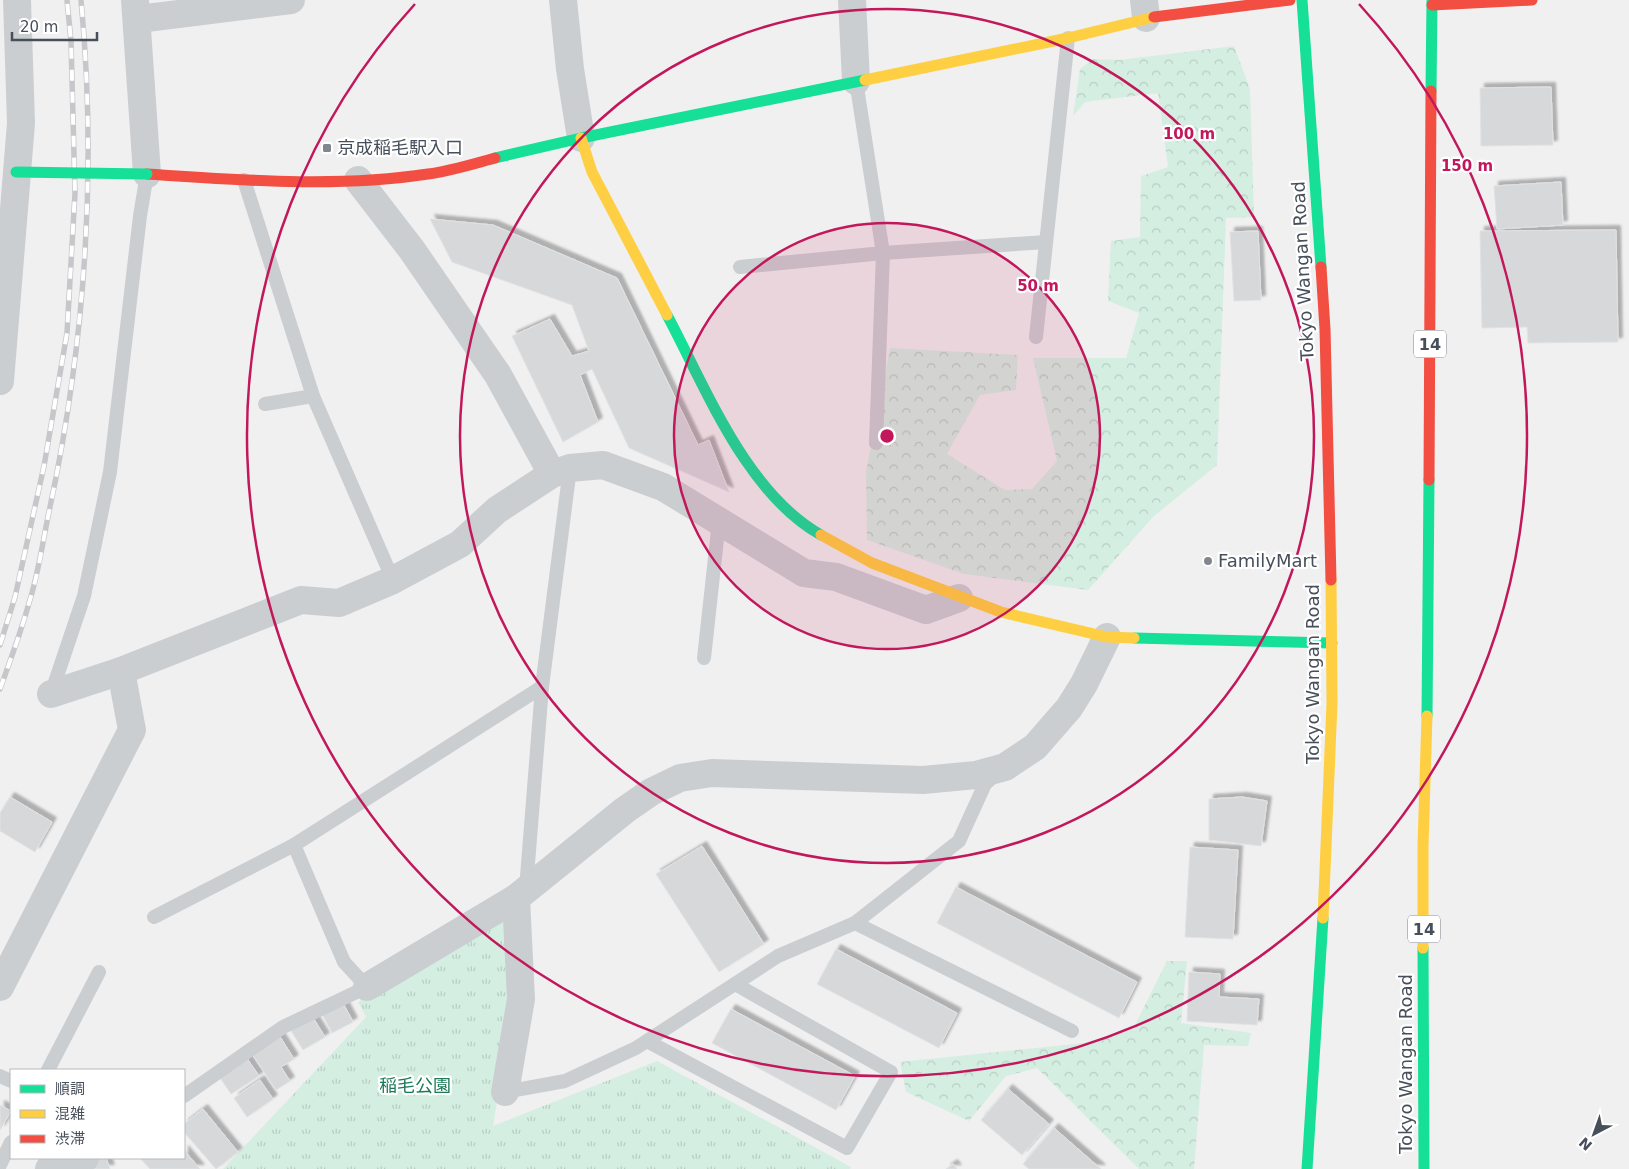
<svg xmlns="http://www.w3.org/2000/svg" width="1629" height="1169" viewBox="0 0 1629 1169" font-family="'DejaVu Sans','Noto Sans JP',sans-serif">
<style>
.forest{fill:url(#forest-crowns)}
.park{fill:url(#park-tufts)}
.building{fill:#d7d8da;stroke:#e1e2e3;filter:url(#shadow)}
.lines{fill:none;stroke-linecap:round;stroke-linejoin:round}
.lane{stroke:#cbced1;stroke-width:14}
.street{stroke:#cbced1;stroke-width:28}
.fast{stroke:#16e098;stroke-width:11}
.slow{stroke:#ffcf43;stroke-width:11}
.jam{stroke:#f24e42;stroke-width:11}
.rail-casing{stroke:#c6c7ca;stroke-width:5.5}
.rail{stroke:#fff;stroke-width:4;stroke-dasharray:11;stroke-linecap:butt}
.fast-bridge{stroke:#16e098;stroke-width:11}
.ring{fill:none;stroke:#c2185b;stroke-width:2.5}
.poi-dot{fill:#82878f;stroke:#fff;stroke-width:2}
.labels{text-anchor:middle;stroke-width:4.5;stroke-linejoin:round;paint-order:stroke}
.shield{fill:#fff;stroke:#7e848c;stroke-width:1}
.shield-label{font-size:16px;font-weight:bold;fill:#474f5b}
.poi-label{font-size:18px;fill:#474f5b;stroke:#fff;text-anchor:start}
.street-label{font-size:18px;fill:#474f5b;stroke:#fff}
.park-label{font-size:18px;fill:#1b7a57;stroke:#fff}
.centre{fill:#c2185b;stroke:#fff;stroke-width:2.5}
.ring-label{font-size:15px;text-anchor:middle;font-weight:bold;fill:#c2185b;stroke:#fff;stroke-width:4.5;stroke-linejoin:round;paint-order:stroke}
</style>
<defs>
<pattern id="forest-crowns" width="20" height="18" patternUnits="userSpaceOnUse" patternTransform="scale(1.25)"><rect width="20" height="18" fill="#d5eee2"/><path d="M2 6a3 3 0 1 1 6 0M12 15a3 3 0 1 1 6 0" fill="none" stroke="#b8cec4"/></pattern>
<pattern id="park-tufts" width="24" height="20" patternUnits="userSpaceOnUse" patternTransform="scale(1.25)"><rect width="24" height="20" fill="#d5eee2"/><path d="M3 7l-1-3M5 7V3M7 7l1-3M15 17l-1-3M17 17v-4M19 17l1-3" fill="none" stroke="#b8cec4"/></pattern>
<filter id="shadow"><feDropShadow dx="4.5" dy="-4.5" stdDeviation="1" flood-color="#0004"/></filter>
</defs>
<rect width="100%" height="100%" fill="#f0f0f0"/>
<g class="forest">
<polygon points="1234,46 1250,89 1254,217 1226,218 1217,465 1154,516 1088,590 964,574 867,540 866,472 890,348 1018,355 1016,390 980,395 947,454 1005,490 1032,489 1057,461 1033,358 1126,358 1139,313 1108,301 1111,241 1140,237 1141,176 1168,167 1158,93 1085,102 1073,116 1080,69 1093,59 1119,60"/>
<polygon points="1167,961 1187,961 1181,1023 1251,1033 1248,1046 1204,1045 1194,1169 1139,1169 1037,1068 1006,1076 969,1121 906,1092 900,1062 1084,1043 1133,1029"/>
</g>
<polygon class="park" points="508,918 511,1017 493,1126 657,1061 851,1167 850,1169 223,1169 366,1017 358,1002"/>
<g class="building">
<polygon points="1551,87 1553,145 1481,146 1480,88"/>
<polygon points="1561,182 1563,225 1497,229 1494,186"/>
<polygon points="430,219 493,225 617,278 698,445 709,440 729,492 629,448 592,369 580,375 598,422 563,442 512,336 550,319 572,356 589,351 572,305 452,262"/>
<polygon points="1616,230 1618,342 1528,343 1527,327 1482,328 1480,231"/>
<polygon points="1258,231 1261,300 1234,301 1230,232"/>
<polygon points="10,797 52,822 35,852 0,831 0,813"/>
<polygon points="1242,797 1267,801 1261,846 1209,840 1209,799"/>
<polygon points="702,846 764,944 719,972 656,874"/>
<polygon points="1190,847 1238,850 1233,939 1185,937"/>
<polygon points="956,887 1137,982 1119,1018 937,923"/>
<polygon points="836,949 957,1013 939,1048 817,984"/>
<polygon points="1189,972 1220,974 1219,997 1259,999 1257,1025 1187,1021"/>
<polygon points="343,1003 353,1022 332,1033 322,1014"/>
<polygon points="731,1009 855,1076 836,1110 712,1043"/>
<polygon points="312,1016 325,1037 303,1050 290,1029"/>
<polygon points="277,1032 294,1059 281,1067 290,1081 276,1090 250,1051"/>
<polygon points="246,1057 259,1076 231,1094 218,1075"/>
<polygon points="260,1080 273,1099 247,1117 234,1098"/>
<polygon points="1008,1089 1049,1124 1022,1155 981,1120"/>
<polygon points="0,1105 11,1111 0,1130"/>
<polygon points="203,1109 238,1152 216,1169 184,1132 184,1124"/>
<polygon points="1054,1128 1101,1169 1029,1169 1023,1164"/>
<polygon points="184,1150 200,1169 150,1169 140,1158 184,1158"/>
<polygon points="102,1158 106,1158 110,1169 85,1169 83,1164"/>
<polygon points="953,1164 957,1169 946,1169"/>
</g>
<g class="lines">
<g class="lane">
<polyline points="856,81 883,253 876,443"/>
<polyline points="244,180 313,396 393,580"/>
<polyline points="740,267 883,253 1046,242"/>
<polyline points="1036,337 1068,38"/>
<polyline points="265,404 313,396"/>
<polyline points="704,658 719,521"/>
<polyline points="51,694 84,596 110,472 140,216 147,174"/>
<polyline points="526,889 542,687 570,468"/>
<polyline points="154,917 294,845 542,687"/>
<polyline points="855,923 1072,1031"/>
<polyline points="647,1041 847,1148 891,1072 735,984"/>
<polyline points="48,1070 99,972"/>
<polyline points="0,1076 11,1081"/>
<polyline points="505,1092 565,1081 636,1048 778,956 855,923 959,841 985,784 995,775"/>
<polyline points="184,1096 283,1027 367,987 344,962 294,845"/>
<polyline points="0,1165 11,1142"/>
</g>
<g class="street">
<polyline points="135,0 147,174"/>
<polyline points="563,0 570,69 581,138"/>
<polyline points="852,0 856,81"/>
<polyline points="1144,0 1146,18"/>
<polyline points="138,19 291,0"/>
<polyline points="358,180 412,250 498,375 552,474"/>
<polyline points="0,381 21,123 17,0"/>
<polyline points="51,694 121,671 301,600 339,603 393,580 460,544 497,510 552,474 570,468 603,465 663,487 804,573 836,577 926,610 959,598"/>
<polyline points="0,987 132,730 121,671"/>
<polyline points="367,987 516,898 625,810 651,792 680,778 712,773 923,780 976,775 1005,767 1035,747 1069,708 1084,684 1107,637"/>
<polyline points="505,1092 521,999 516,898"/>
<polyline points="49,1169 85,1158"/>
</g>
<g class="fast">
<polyline points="1302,0 1321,267"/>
<polyline points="1431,91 1432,0"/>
<polyline points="495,158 581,138 865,80"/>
<path d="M667 315C706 388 746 493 821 535"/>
<polyline points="1134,638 1332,643"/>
<polyline points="1427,716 1429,480"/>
<polyline points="1423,948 1424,1169"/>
<polyline points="1307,1169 1323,918"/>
</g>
<g class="slow">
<polyline points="865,80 1068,38 1154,17"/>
<polyline points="581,138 592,172 667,315"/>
<polyline points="821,535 872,563 1001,612 1107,637 1134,638"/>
<polyline points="1323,918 1332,703 1331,580"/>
<polyline points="1423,948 1423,846 1427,716"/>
</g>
<g class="jam">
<polyline points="1432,5 1532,0"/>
<polyline points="1154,17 1290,0"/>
<path d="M147 174C240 180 336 188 428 174 451 171 473 164 495 158"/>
<polyline points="1321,267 1325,329 1331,580"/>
<polyline points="1429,480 1431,91"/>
</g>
<defs>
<g id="rail">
<polyline points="0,645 15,597 44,466 67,333 75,193 71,41 67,0"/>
<path d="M0 689C10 661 21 632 29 603 39 572 43 539 50 507 85 342 97 169 81 0"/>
</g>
</defs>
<use href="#rail" class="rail-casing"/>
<use href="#rail" class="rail"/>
<polyline class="fast-bridge" points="16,172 147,174"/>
</g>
<circle cx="887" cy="436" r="213" fill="#c2185b" fill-opacity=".12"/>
<g class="ring">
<circle cx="887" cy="436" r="213"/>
<circle cx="887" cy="436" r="427"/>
<path d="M1359 4A640 640 0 1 1 415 4"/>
</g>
<g class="poi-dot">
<rect x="322" y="143" width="10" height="10" rx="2.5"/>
<circle cx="1208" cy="561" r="5"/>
</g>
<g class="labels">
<g class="shield">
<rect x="1414" y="330.5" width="32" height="27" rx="4"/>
<rect x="1408" y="915.5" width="32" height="27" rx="4"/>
</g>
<g class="shield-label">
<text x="1430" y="350">14</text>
<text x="1424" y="935">14</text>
</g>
<g class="poi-label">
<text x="337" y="154">京成稲毛駅入口</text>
<text x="1218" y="567">FamilyMart</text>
</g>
<g class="street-label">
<text transform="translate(1303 271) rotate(-93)" y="6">Tokyo Wangan Road</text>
<text transform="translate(1313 674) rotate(-90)" y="6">Tokyo Wangan Road</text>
<text transform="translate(1406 1064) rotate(-90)" y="6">Tokyo Wangan Road</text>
</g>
<g class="park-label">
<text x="415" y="1092">稲毛公園</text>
</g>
</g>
<circle cx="887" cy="436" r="8" class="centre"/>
<g class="ring-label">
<text x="1189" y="139">100 m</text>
<text x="1467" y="171">150 m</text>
<text x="1038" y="291">50 m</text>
</g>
<rect x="10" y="1069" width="175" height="90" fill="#ffffff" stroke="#b5b9bd"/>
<rect x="20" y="1085" width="25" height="8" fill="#16e098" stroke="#b5b9bd"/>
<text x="55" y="1094" font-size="15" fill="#474f5b">順調</text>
<rect x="20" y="1110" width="25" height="8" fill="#ffcf43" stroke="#b5b9bd"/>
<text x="55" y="1119" font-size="15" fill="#474f5b">混雑</text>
<rect x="20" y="1135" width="25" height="8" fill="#f24e42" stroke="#b5b9bd"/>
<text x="55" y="1144" font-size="15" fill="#474f5b">渋滞</text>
<g transform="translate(1594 1134) rotate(221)" stroke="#ffffff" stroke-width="4" paint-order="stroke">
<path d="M0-4L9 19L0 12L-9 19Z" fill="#474f5b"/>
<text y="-8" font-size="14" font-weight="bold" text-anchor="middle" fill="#474f5b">N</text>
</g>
<path d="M12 32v8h85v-8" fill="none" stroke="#474f5b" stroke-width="2.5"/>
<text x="20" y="32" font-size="15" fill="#474f5b" stroke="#ffffff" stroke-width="4" paint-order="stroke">20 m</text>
</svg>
